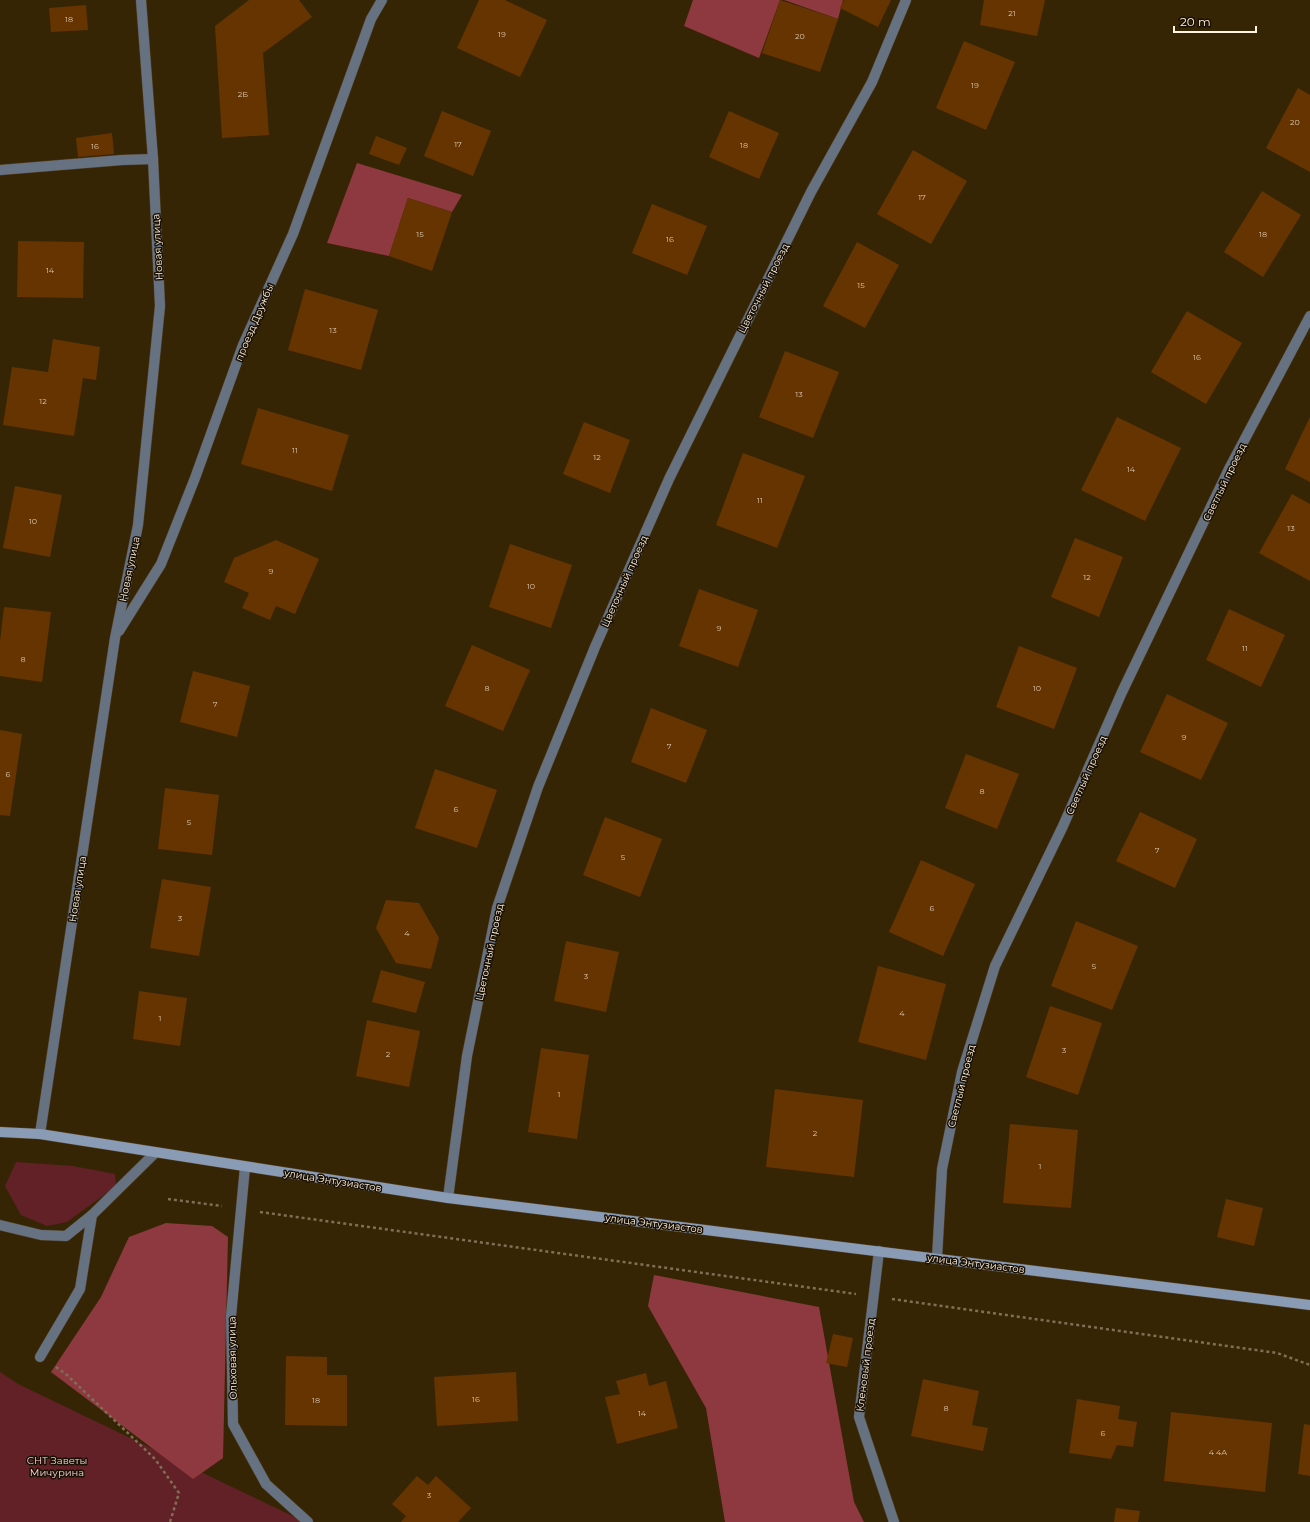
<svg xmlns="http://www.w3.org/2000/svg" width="1310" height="1522" viewBox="0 0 1310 1522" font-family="Montserrat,sans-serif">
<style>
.green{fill:#622127}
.forest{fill:#8e393f}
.building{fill:#663400}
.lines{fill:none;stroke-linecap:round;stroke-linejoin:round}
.lane-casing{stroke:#524224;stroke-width:11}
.street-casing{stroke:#524224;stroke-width:11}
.secondary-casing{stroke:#524224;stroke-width:11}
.path{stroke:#7f7055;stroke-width:2.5;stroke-dasharray:3 3;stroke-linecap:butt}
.lane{stroke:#667182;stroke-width:10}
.street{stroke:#667182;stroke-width:10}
.secondary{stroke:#8a9bb5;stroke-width:10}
.labels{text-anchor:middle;stroke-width:3;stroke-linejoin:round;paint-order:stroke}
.number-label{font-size:8px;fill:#d9c3aa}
.street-label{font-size:10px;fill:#fff3e2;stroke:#190f02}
.park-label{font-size:10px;fill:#f2d7d7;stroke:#190f02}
</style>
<rect width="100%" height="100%" fill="#362505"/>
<g class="green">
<polygon points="16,1162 73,1166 115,1174 116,1186 67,1222 47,1226 21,1215 5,1186"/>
<polygon points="0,1372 18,1384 305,1522 0,1522"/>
</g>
<g class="forest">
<polygon points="693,0 780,0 759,58 684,26"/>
<polygon points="784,0 843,0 838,19"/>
<polygon points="357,163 462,195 452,212 408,198 389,256 327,243"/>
<polygon points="166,1223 212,1226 228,1237 223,1458 193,1479 51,1372 101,1297 129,1237"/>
<polygon points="654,1275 819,1307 854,1502 864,1522 725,1522 706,1408 648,1306"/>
</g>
<g class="building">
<polygon points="249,0 299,0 312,17 263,53 269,135 222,138 215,26"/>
<polygon points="479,0 505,0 547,20 520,77 457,48"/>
<polygon points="780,0 838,19 820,72 762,53"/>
<polygon points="844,0 891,0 878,27 840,8"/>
<polygon points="984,0 1045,0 1037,36 980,25"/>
<polygon points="86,5 88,30 51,32 49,8"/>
<polygon points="964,41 1015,62 986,130 936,108"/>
<polygon points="1298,88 1310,95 1310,172 1266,148"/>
<polygon points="442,111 491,131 473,176 424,156"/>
<polygon points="729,111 779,133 759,179 709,157"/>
<polygon points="112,133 114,154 78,157 76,138"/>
<polygon points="376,136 407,148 399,165 369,154"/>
<polygon points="913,150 967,181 931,244 877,214"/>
<polygon points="1262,191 1301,215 1263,277 1224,252"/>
<polygon points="408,198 452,212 432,271 389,256"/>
<polygon points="652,204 707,226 687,275 632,253"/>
<polygon points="18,241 84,242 83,298 17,297"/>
<polygon points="857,242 899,265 865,328 823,306"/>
<polygon points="305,289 378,310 361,370 288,350"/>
<polygon points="1187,311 1242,343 1206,404 1151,372"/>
<polygon points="53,339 100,347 96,380 83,378 74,436 3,425 12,367 48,372"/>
<polygon points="785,351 839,372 813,438 759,417"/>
<polygon points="258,408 349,435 332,491 241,464"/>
<polygon points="1117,417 1181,448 1145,521 1081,490"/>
<polygon points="1310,417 1310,482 1285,469"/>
<polygon points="584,422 630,440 610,493 563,474"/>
<polygon points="743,453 805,476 777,548 716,525"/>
<polygon points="15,486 62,495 50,557 3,548"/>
<polygon points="1292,494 1310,504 1310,581 1259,553"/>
<polygon points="1075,538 1123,557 1099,617 1051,597"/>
<polygon points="276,540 319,559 295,614 276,606 270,620 242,608 249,593 224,582 234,558"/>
<polygon points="510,544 572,565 551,628 489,607"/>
<polygon points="699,589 758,610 738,667 679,646"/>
<polygon points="4,607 51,612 42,682 0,676 0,641"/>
<polygon points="1229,609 1285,635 1261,687 1206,660"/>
<polygon points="472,645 530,670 503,731 445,706"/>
<polygon points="1019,646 1077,668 1054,729 996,707"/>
<polygon points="193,671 250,686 237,737 180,722"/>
<polygon points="1167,694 1228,723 1201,780 1140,752"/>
<polygon points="651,708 707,730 686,783 631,762"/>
<polygon points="0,730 22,734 10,816 0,815"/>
<polygon points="966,754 1019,774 997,829 945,808"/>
<polygon points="435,769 497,790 477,848 415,828"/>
<polygon points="165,788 219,795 212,855 158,849"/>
<polygon points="1140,812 1197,839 1175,888 1116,861"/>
<polygon points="605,817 662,839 640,897 583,875"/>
<polygon points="921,860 975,884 943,956 889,932"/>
<polygon points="162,879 211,887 199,956 150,948"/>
<polygon points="386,900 419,903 439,938 431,969 396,963 376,928"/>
<polygon points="1076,921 1138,946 1112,1010 1051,986"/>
<polygon points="566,941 619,952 606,1012 554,1001"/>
<polygon points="878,966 946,984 926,1060 858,1042"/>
<polygon points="381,970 425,982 416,1013 372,1002"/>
<polygon points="139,991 187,998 180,1046 133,1039"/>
<polygon points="1050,1006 1102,1023 1078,1095 1026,1077"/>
<polygon points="367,1020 420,1031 409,1087 356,1076"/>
<polygon points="541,1048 589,1055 577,1139 528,1132"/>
<polygon points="775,1089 863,1100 854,1177 766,1167"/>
<polygon points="1010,1124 1078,1130 1071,1208 1003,1203"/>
<polygon points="1226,1199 1263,1208 1254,1246 1217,1237"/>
<polygon points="833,1334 853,1338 847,1367 826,1363"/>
<polygon points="286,1356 327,1357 327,1375 347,1375 347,1426 285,1425"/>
<polygon points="516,1372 518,1421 437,1426 434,1377"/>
<polygon points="646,1373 649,1386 666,1381 678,1428 617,1444 605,1397 620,1394 616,1381"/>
<polygon points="923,1379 979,1391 972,1425 988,1428 983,1451 911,1436"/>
<polygon points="1077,1399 1120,1406 1118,1419 1137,1422 1133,1447 1117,1445 1111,1459 1069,1453"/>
<polygon points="1171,1412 1272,1423 1265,1492 1164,1481"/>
<polygon points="1304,1424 1310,1425 1310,1476 1298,1474"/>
<polygon points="417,1476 428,1485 436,1476 471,1508 458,1522 401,1522 406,1516 392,1504"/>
<polygon points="1116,1508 1140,1511 1138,1522 1114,1522"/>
</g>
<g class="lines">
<defs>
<g id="lane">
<polyline points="0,170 122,160 153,159"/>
<polyline points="0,1225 41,1235 66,1236 92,1215 155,1153"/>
<polyline points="40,1357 80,1289 92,1215"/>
</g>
<g id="street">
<polyline points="119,631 161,564 195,478 243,345 293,234 371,19 382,0"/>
<polyline points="40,1134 115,638 138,525 160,306 153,159 141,0"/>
<polyline points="245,1167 231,1316 233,1424 266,1484 308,1522"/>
<polyline points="448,1198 467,1056 497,908 538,787 595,647 669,479 811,192 872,82 906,0"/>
<polyline points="879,1251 859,1417 894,1522"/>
<polyline points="937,1258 942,1169 962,1072 995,966 1063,826 1122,692 1230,467 1310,316"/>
</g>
<polyline id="secondary" points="0,1132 40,1134 448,1198 1310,1305"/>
</defs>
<use href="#lane" class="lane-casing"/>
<use href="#street" class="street-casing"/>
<use href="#secondary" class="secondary-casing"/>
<g class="path">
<polyline points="168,1199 222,1206"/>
<polyline points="260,1212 856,1294"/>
<polyline points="892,1299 1277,1353 1310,1365"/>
<polyline points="56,1367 67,1375 155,1459 179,1493 170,1522"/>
</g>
<use href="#lane" class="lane"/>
<use href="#street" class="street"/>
<use href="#secondary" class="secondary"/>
</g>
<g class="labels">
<g class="number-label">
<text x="1012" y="16">21</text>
<text x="69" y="22">18</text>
<text x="502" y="37">19</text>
<text x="800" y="39">20</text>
<text x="975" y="88">19</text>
<text x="243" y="97">2Б</text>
<text x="1295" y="125">20</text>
<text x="458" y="147">17</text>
<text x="744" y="148">18</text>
<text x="95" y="149">16</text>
<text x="922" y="200">17</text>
<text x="420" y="237">15</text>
<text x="1263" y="237">18</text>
<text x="670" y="242">16</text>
<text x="50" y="273">14</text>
<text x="861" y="288">15</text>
<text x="333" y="333">13</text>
<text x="1197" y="360">16</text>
<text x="799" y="397">13</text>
<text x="43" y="404">12</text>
<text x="295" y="453">11</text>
<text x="597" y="460">12</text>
<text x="1131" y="472">14</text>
<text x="760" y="503">11</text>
<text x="33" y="524">10</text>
<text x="1291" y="531">13</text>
<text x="271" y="574">9</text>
<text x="1087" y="580">12</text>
<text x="531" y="589">10</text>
<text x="719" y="631">9</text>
<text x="1245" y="651">11</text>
<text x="23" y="662">8</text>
<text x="487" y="691">8</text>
<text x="1037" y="691">10</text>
<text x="215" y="707">7</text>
<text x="1184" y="740">9</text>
<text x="669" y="749">7</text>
<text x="8" y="777">6</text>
<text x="982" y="794">8</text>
<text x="456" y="812">6</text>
<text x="189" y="825">5</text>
<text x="1157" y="853">7</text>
<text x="623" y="860">5</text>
<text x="932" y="911">6</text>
<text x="180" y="921">3</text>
<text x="407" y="936">4</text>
<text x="1094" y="969">5</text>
<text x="586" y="979">3</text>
<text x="902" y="1016">4</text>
<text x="160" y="1021">1</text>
<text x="1064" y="1053">3</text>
<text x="388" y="1057">2</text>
<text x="559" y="1097">1</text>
<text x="815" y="1136">2</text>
<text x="1040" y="1169">1</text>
<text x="476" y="1402">16</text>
<text x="316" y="1403">18</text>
<text x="946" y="1411">8</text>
<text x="642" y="1416">14</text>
<text x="1103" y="1436">6</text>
<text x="1218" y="1455">4 4А</text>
<text x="429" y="1498">3</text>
</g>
<g class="street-label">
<text transform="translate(157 247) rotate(-93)" y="4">Новая улица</text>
<text transform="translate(763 288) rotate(-63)" y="4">Цветочный проезд</text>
<text transform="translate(254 322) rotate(-67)" y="4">проезд Дружбы</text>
<text transform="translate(1224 482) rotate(-64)" y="4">Светлый проезд</text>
<text transform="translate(129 569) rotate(-78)" y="4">Новая улица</text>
<text transform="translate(624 581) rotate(-66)" y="4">Цветочный проезд</text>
<text transform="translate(1086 775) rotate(-66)" y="4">Светлый проезд</text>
<text transform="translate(77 889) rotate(-81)" y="4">Новая улица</text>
<text transform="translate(489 952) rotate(-78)" y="4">Цветочный проезд</text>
<text transform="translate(961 1086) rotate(-76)" y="4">Светлый проезд</text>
<text transform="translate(333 1180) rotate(9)" y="4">улица Энтузиастов</text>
<text transform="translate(654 1223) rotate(7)" y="4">улица Энтузиастов</text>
<text transform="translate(976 1263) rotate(7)" y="4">улица Энтузиастов</text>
<text transform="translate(232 1358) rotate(-91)" y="4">Ольховая улица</text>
<text transform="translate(865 1365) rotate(-83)" y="4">Кленовый проезд</text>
</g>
<g class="park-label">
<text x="57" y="1464">СНТ Заветы<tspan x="57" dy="12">Мичурина</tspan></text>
</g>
</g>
<path d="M1174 26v6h82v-6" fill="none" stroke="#fff3e2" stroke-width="2"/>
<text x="1180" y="26" font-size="12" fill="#fff3e2" stroke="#190f02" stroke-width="3" paint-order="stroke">20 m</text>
</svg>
